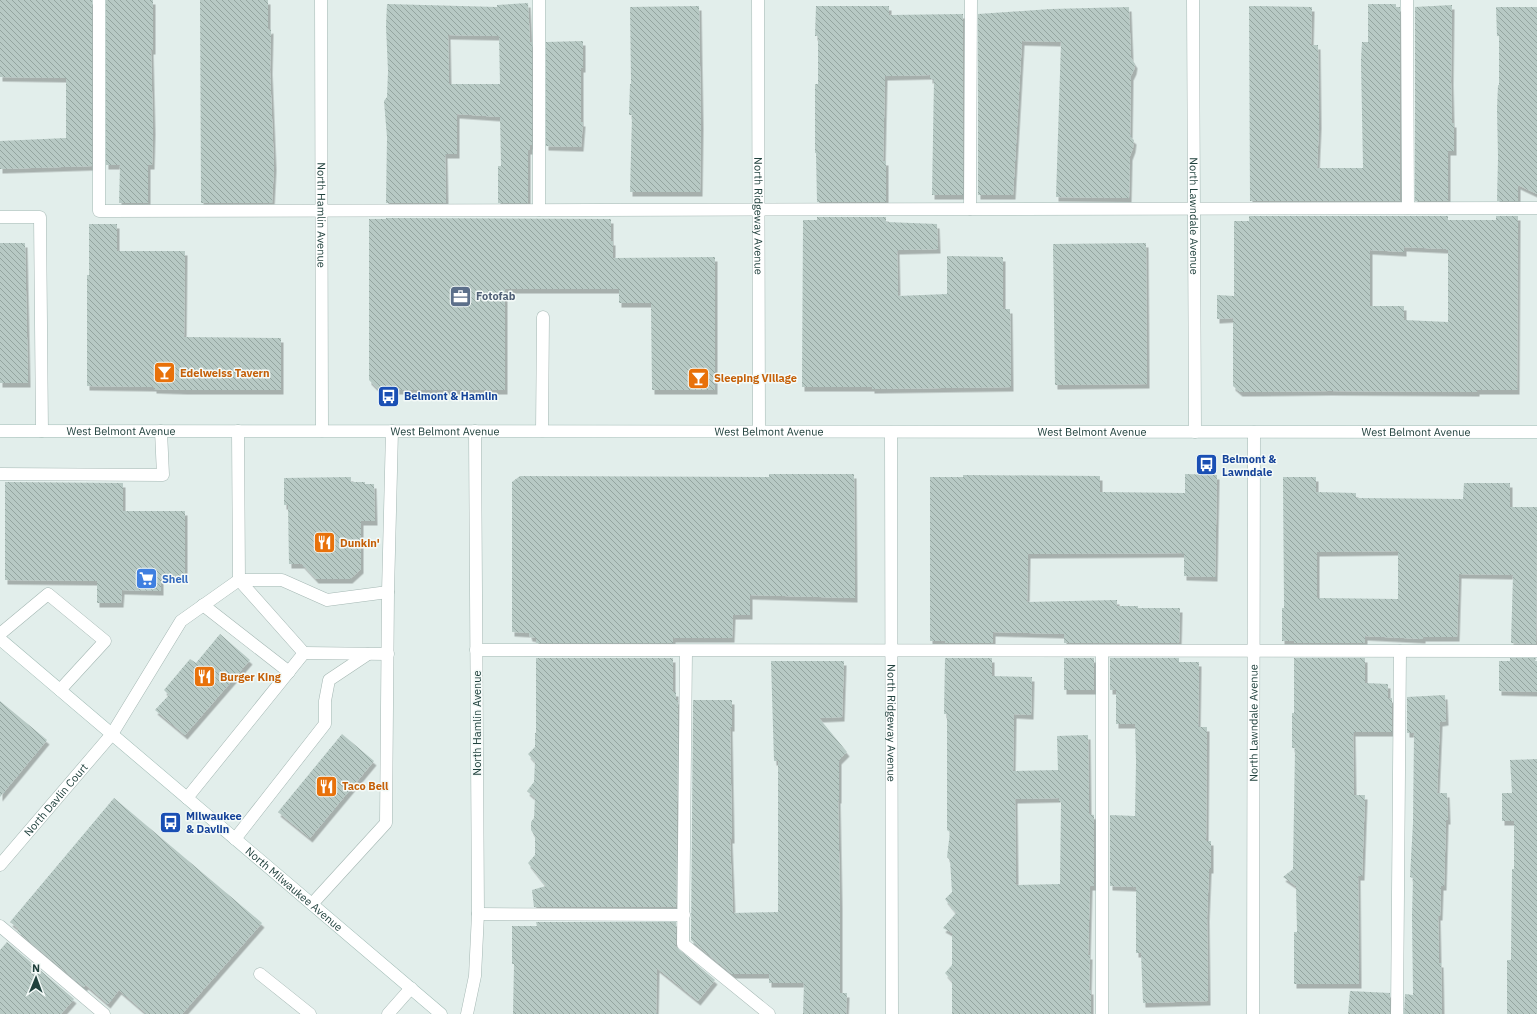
<svg xmlns="http://www.w3.org/2000/svg" width="1537" height="1014" viewBox="0 0 1537 1014" font-family="'IBM Plex Sans',sans-serif">
<style>
.building{fill:url(#building-back-hatch);fill-rule:evenodd;filter:url(#shadow)}
.lines{fill:none;stroke-linecap:round;stroke-linejoin:round}
.service-casing{stroke:#a4b7b3;stroke-width:13}
.minor-casing{stroke:#a4b7b3;stroke-width:13}
.secondary-casing{stroke:#a0bbb5;stroke-width:13}
.service{stroke:#fff;stroke-width:12}
.minor{stroke:#fff;stroke-width:12}
.secondary{stroke:#fff;stroke-width:12}
.labels{text-anchor:middle;stroke-width:3;stroke-linejoin:round;paint-order:stroke}
.street-label{font-size:11px;fill:#20413d;stroke:#f4faf8}
.service-label{font-size:11px;font-weight:bold;fill:#4e5e75;stroke:#f4faf8;text-anchor:start}
.food-label{font-size:11px;font-weight:bold;fill:#c56008;stroke:#f4faf8;text-anchor:start}
.transit-label{font-size:11px;font-weight:bold;fill:#164399;stroke:#f4faf8;text-anchor:start}
.shop-label{font-size:11px;font-weight:bold;fill:#366cbe;stroke:#f4faf8;text-anchor:start}
</style>
<defs>
<pattern id="building-back-hatch" width="6" height="6" patternUnits="userSpaceOnUse"><rect width="6" height="6" fill="#b7c9c4"/><path d="M-1 5l2 2M0 0l6 6M5-1l2 2" fill="none" stroke="#94a5a0"/></pattern>
<filter id="shadow"><feDropShadow dx="2.5" dy="4.5" stdDeviation="0" flood-color="#0004"/></filter>
</defs>
<rect width="100%" height="100%" fill="#e2eeeb"/>
<g class="building">
<polygon points="0,0 92,0 92,166 0,169 0,141 66,138 66,78 0,77"/>
<polygon points="106,0 153,0 153,50 151,50 153,130 152,165 148,165 148,203 119,203 120,165 106,165"/>
<polygon points="200,0 268,0 268,30 271,29 270,70 274,166 272,203 201,203"/>
<path d="M528 3 530 42H532V145H530V150H528V203H498V166H501L500 117 457 114V154H445L446 203H386L387 137 384 101 387 97 388 71 386 26 387 4 497 7V5ZM448 35 499 36 500 84H449Z"/>
<polygon points="1368,4 1396,4 1396,7 1400,7 1400,201 1250,201 1249,6 1312,7 1311,45 1318,45 1319,124 1317,168 1363,168 1361,61 1362,42 1368,42"/>
<polygon points="1452,5 1451,81 1452,123 1454,123 1454,151 1448,151 1448,201 1415,201 1415,7"/>
<polygon points="699,6 701,124 700,192 630,192 632,115 629,115 630,84 631,84 630,7"/>
<polygon points="816,6 889,6 889,15 963,14 963,195 932,195 934,79 930,79 930,75 885,76 883,161 886,161 886,202 817,202 816,153 815,153 815,84 818,84 818,36 815,36"/>
<polygon points="1129,7 1131,58 1135,64 1134,70 1131,76 1130,137 1134,140 1133,148 1130,156 1129,198 1056,197 1061,42 1022,41 1013,195 978,195 978,14 1051,9"/>
<polygon points="1496,7 1537,7 1537,194 1518,185 1518,201 1497,201 1498,157 1497,109 1498,85 1499,85 1499,36 1497,36"/>
<polygon points="583,41 583,68 581,68 581,122 583,122 581,147 546,146 546,42"/>
<path d="M1249 216H1448V220H1496V216H1518L1517 390H1477V392L1329 391 1240 392 1233 386V318L1217 319V295L1234 296V221H1249ZM1404 247 1446 249V250H1448V322L1404 320V306H1370V250L1404 252Z"/>
<polygon points="817,217 886,217 886,222 937,224 938,249 897,250 898,296 947,294 947,256 1003,257 1003,309 1010,309 1011,387 872,389 872,387 802,387 803,220 817,220"/>
<polygon points="386,218 611,219 611,241 613,241 613,258 715,257 715,390 652,390 651,303 619,303 619,289 505,289 505,390 379,390 369,380 369,219 386,219"/>
<polygon points="89,224 117,224 117,251 185,251 184,337 281,338 281,390 185,390 154,389 154,387 87,386 87,275 89,275"/>
<polygon points="0,243 25,243 28,383 0,383"/>
<polygon points="1146,243 1147,384 1055,385 1053,244"/>
<polygon points="769,474 854,474 855,598 750,595 750,615 733,615 732,638 673,638 673,643 536,643 536,638 530,637 529,633 512,632 512,482 520,476 769,477"/>
<polygon points="1185,474 1217,475 1215,577 1184,576 1184,553 1028,554 1027,602 1117,600 1117,606 1138,606 1138,608 1180,608 1179,643 1064,643 1064,634 993,632 993,643 945,643 945,641 930,641 930,477 963,477 963,475 1100,476 1100,492 1185,493"/>
<polygon points="351,477 351,482 365,482 365,484 374,484 375,521 361,521 361,569 350,579 316,579 302,564 289,564 288,505 284,505 284,478"/>
<path d="M1283 477H1316V492L1356 493V498L1463 499 1464 483H1510V507H1537L1536 644 1511 643 1513 575 1459 574 1457 637H1423V639L1365 636V643H1294V641H1282V608H1284ZM1398 551V599L1317 598V552Z"/>
<polygon points="5,482 123,483 123,511 185,511 185,576 161,576 161,591 122,590 121,603 97,603 97,581 5,580"/>
<polygon points="220,634 250,660 185,735 155,710 169,695 164,690 190,659 196,663"/>
<polygon points="536,658 673,658 673,692 676,692 676,700 678,700 676,907 534,907 532,890 546,886 528,863 535,855 535,836 531,830 531,822 534,818 535,798 527,791 534,782 535,762 528,754 535,747 535,733 536,733"/>
<path d="M945 658H992V676L1032 677 1031 715 1014 714 1013 771 1058 770 1057 736 1088 735 1089 814 1094 815V886H1090L1088 955H1090L1089 990H1091V1014H952V981L945 973 952 965V933L943 928 956 913 945 899 952 892 950 860 947 857 950 832 947 830V714H944ZM1059 798V802H1061L1060 884 1016 885 1015 799Z"/>
<rect x="1064" y="658" width="30" height="32"/>
<polygon points="1110,658 1179,658 1179,662 1199,662 1198,727 1207,727 1206,841 1211,841 1211,869 1209,869 1207,917 1208,1001 1143,1003 1141,953 1136,953 1136,887 1110,886 1110,815 1135,816 1136,762 1135,724 1116,724 1116,690 1110,690"/>
<polygon points="1294,658 1365,658 1365,683 1388,684 1388,698 1392,698 1392,732 1353,732 1354,795 1365,795 1362,876 1358,876 1359,984 1294,984 1294,932 1297,932 1296,886 1283,877 1293,869 1295,748 1292,748 1292,713 1294,713"/>
<polygon points="1510,658 1536,658 1535,661 1537,661 1537,692 1499,691 1499,661 1510,661"/>
<polygon points="771,661 844,661 842,717 819,718 847,752 839,760 839,799 838,799 840,904 840,993 847,993 846,1014 803,1014 804,983 769,983 769,974 732,974 691,940 693,700 732,700 732,727 730,727 732,839 730,839 733,913 778,912 778,761 774,761"/>
<polygon points="1445,695 1446,721 1440,722 1437,793 1447,793 1448,820 1446,820 1444,886 1441,886 1440,916 1438,916 1439,963 1441,963 1442,1014 1404,1014 1405,994 1413,995 1412,916 1413,878 1410,877 1413,823 1414,733 1407,733 1407,697"/>
<polygon points="0,701 47,740 0,797"/>
<polygon points="342,734 374,761 310,838 278,812"/>
<polygon points="1537,759 1537,1014 1507,1014 1507,960 1511,960 1512,869 1514,869 1514,821 1502,821 1502,793 1512,793 1510,760"/>
<polygon points="114,798 262,923 182,1014 147,1014 119,990 108,1004 86,985 84,987 17,931 19,929 10,922"/>
<polygon points="536,922 676,922 676,947 715,980 698,1001 657,968 656,1014 513,1014 514,964 512,964 512,926 537,926"/>
<polygon points="7,942 74,999 61,1014 0,1014 0,950"/>
<polygon points="1350,991 1390,993 1390,1014 1348,1014"/>
</g>
<g class="lines">
<defs>
<g id="service">
<polyline points="99,0 99,211 1537,208"/>
<polyline points="539,0 539,210"/>
<polyline points="1407,0 1408,208"/>
<polyline points="970,209 971,0"/>
<polyline points="0,217 40,217 42,431"/>
<polyline points="542,431 543,317"/>
<polyline points="0,474 163,475 161,431"/>
<polyline points="203,605 289,672"/>
<polyline points="0,634 48,594 105,641 60,690"/>
<polyline points="476,650 1537,651"/>
<polyline points="686,651 683,944 769,1014"/>
<polyline points="1102,651 1102,1014"/>
<polyline points="304,653 388,654"/>
<polyline points="112,734 181,621 239,580 282,580 327,600 388,592"/>
<polyline points="187,798 304,653 239,580 238,431"/>
<polyline points="235,839 325,724 325,701 329,680 368,654"/>
<polyline points="312,904 386,823 388,592 392,431"/>
<polyline points="478,914 684,915"/>
<polyline points="0,926 104,1014"/>
<polyline points="260,974 310,1014"/>
<polyline points="388,1014 411,988"/>
<polyline points="1397,1014 1400,651"/>
</g>
<g id="minor">
<path id="s1" d="M321 0 322 431"/>
<path id="s2" d="M758 0 759 431"/>
<path id="s3" d="M1193 0 1195 432"/>
<path id="s4" d="M891 432 892 1014"/>
<path id="s5" d="M0 865 112 734"/>
<polyline points="467,1014 475,976 478,914 475,431"/>
<path id="s6" d="M1253 1014 1254 432"/>
</g>
<g id="secondary">
<path id="s7" d="M0 431 1537 432"/>
<path id="s8" d="M0 639 441 1014"/>
</g>
</defs>
<use href="#service" class="service-casing"/>
<use href="#minor" class="minor-casing"/>
<use href="#secondary" class="secondary-casing"/>
<use href="#service" class="service"/>
<use href="#minor" class="minor"/>
<use href="#secondary" class="secondary"/>
</g>
<defs>
<symbol id="office-square" viewBox="-11 -11 22 22"><rect x="-9" y="-9" width="18" height="18" rx="4" fill="#5c6f8a" stroke="#f4faf8"/><path d="M-6-3h4V-5.5h4V-3h4V5H-6ZM-1-4.5V-3h2v-1.5ZM-6 0V1H6V0Z" fill="#fff"/></symbol>
<symbol id="bar-square" viewBox="-11 -11 22 22"><rect x="-9" y="-9" width="18" height="18" rx="4" fill="#e8710a" stroke="#f4faf8"/><path d="M-6-5H6L.8 .8V4.5H3.5V6h-7V4.5H-.8V.8Z" fill="#fff"/></symbol>
<symbol id="bus-square" viewBox="-11 -11 22 22"><rect x="-9" y="-9" width="18" height="18" rx="4" fill="#1a4fb4" stroke="#f4faf8"/><path d="M-5-6H5V4H4V6H2V4H-2V6H-4V4H-5ZM-3.5-4V0h7V-4ZM-3.5 1.2v1.5H-2V1.2ZM2 1.2v1.5H3.5V1.2Z" fill="#fff"/></symbol>
<symbol id="restaurant-square" viewBox="-11 -11 22 22"><rect x="-9" y="-9" width="18" height="18" rx="4" fill="#e8710a" stroke="#f4faf8"/><path d="M-5-6h1v4h1v-4h1v4h1v-4h1v5L-1.5 .5V6h-2V.5L-5-1ZM5-6V6H3V1.5H1.5Q1.5-4 5-6Z" fill="#fff"/></symbol>
<symbol id="supermarket-square" viewBox="-11 -11 22 22"><rect x="-9" y="-9" width="18" height="18" rx="4" fill="#3f7fe0" stroke="#f4faf8"/><path d="M-6-5.5h2.5l.6 2H6L4.5 2H-2.5L-4.4-4H-6ZM-1.5 3.2a1.3 1.3 0 1 0 .1 0ZM3 3.2a1.3 1.3 0 1 0 .1 0Z" fill="#fff"/></symbol>
</defs>
<g fill-rule="evenodd">
<use href="#office-square" x="448" y="284" width="25" height="25"/>
<use href="#bar-square" x="152" y="360" width="25" height="25"/>
<use href="#bar-square" x="686" y="366" width="25" height="25"/>
<use href="#bus-square" x="376" y="384" width="25" height="25"/>
<use href="#bus-square" x="1194" y="452" width="25" height="25"/>
<use href="#restaurant-square" x="312" y="530" width="25" height="25"/>
<use href="#supermarket-square" x="134" y="566" width="25" height="25"/>
<use href="#restaurant-square" x="192" y="664" width="25" height="25"/>
<use href="#restaurant-square" x="314" y="774" width="25" height="25"/>
<use href="#bus-square" x="158" y="810" width="25" height="25"/>
</g>
<g class="labels">
<g class="street-label">
<text dy="4" stroke="none"><textPath href="#s1" startOffset="215">North Hamlin Avenue</textPath></text>
<text dy="4" stroke="none"><textPath href="#s2" startOffset="216">North Ridgeway Avenue</textPath></text>
<text dy="4" stroke="none"><textPath href="#s3" startOffset="216">North Lawndale Avenue</textPath></text>
<text dy="4" stroke="none"><textPath href="#s7" startOffset="121">West Belmont Avenue</textPath></text>
<text dy="4" stroke="none"><textPath href="#s7" startOffset="445">West Belmont Avenue</textPath></text>
<text dy="4" stroke="none"><textPath href="#s7" startOffset="769">West Belmont Avenue</textPath></text>
<text dy="4" stroke="none"><textPath href="#s7" startOffset="1092">West Belmont Avenue</textPath></text>
<text dy="4" stroke="none"><textPath href="#s7" startOffset="1416">West Belmont Avenue</textPath></text>
<text transform="translate(477 723) rotate(-90)" y="4">North Hamlin Avenue</text>
<text dy="4" stroke="none"><textPath href="#s4" startOffset="291">North Ridgeway Avenue</textPath></text>
<text dy="4" stroke="none"><textPath href="#s6" startOffset="291">North Lawndale Avenue</textPath></text>
<text dy="4" stroke="none"><textPath href="#s5" startOffset="86">North Davlin Court</textPath></text>
<text dy="4" stroke="none"><textPath href="#s8" startOffset="386">North Milwaukee Avenue</textPath></text>
</g>
<g class="service-label">
<text x="476" y="300">Fotofab</text>
</g>
<g class="food-label">
<text x="180" y="377">Edelweiss Tavern</text>
<text x="714" y="382">Sleeping Village</text>
<text x="340" y="547">Dunkin'</text>
<text x="220" y="681">Burger King</text>
<text x="342" y="790">Taco Bell</text>
</g>
<g class="transit-label">
<text x="404" y="400">Belmont &amp; Hamlin</text>
<text x="1222" y="463">Belmont &amp;<tspan x="1222" dy="13">Lawndale</tspan></text>
<text x="186" y="820">Milwaukee<tspan x="186" dy="13">&amp; Davlin</tspan></text>
</g>
<g class="shop-label">
<text x="162" y="583">Shell</text>
</g>
</g>
<g transform="translate(36 978) rotate(1)" stroke="#f4faf8" stroke-width="3" paint-order="stroke">
<path d="M0-3L7 15L0 10L-7 15Z" fill="#20413d"/>
<text y="-6" font-size="11" font-weight="bold" text-anchor="middle" fill="#20413d">N</text>
</g>
</svg>
